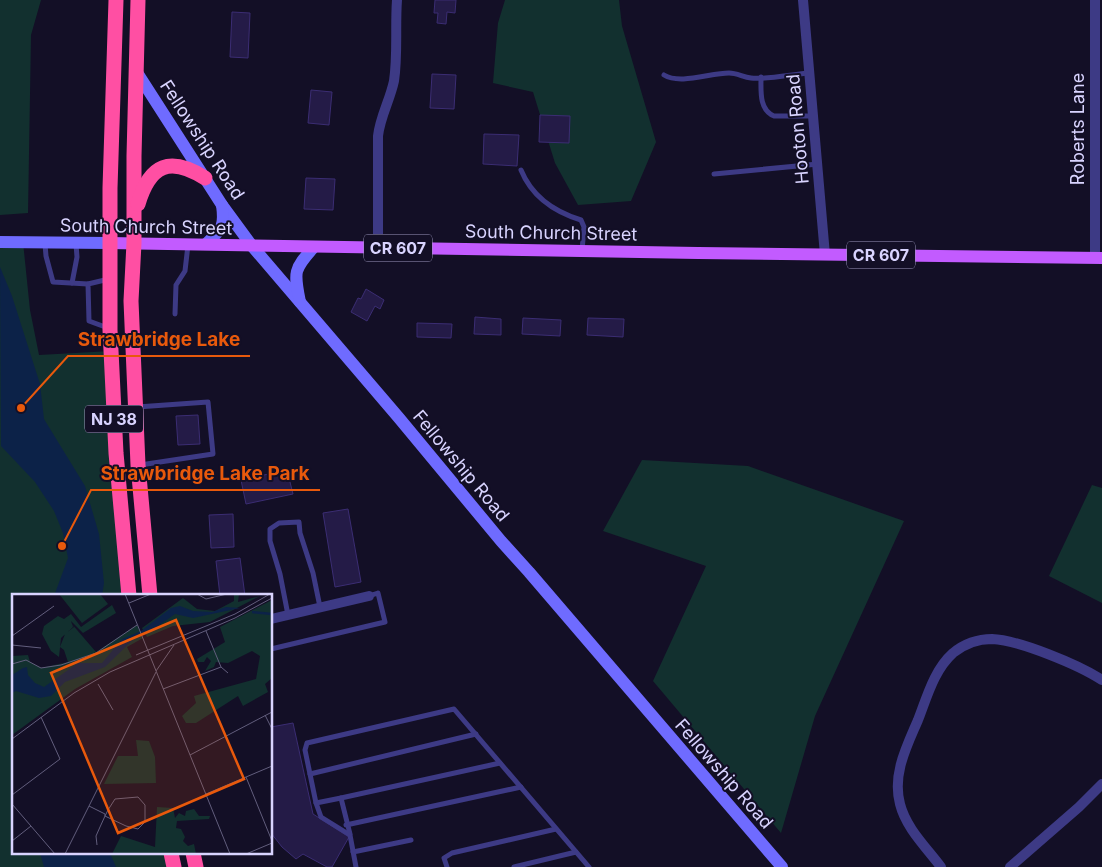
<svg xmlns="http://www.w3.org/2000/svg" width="1102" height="867" viewBox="0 0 1102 867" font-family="Inter,sans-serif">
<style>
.green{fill:#12302f}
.water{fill:#0c2248}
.building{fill:#241b47;stroke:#3b2d73}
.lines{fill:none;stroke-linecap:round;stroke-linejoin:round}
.lane{stroke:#3d3a85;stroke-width:5}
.street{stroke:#3d3a85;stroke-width:10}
.secondary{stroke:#6f6bff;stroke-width:12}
.primary{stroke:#c25bff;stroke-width:12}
.highway{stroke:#ff4fa3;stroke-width:15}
.labels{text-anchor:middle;stroke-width:4;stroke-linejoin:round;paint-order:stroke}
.shield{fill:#130f26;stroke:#9e99be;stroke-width:1}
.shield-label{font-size:16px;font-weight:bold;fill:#d9d4ff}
.street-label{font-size:18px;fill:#d9d4ff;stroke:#130f26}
.inset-river{fill:none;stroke:#0c2248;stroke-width:2.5}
.inset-road{fill:none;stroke:#625e7d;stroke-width:1}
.view{fill:#e8590c;fill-opacity:0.15;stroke:#e8590c;stroke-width:2.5}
.inset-edge{fill:none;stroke:#d9d4ff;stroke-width:2.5}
.leader{fill:none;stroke:#e8590c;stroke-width:2}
.callout-dot{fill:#e8590c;stroke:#130f26;stroke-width:2}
.callout-label{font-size:19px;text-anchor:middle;font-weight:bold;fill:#e8590c;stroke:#130f26;stroke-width:4;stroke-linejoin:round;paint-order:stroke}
</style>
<rect width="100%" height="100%" fill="#130f26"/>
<g class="green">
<polygon points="0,0 41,0 31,35 28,213 0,215"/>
<polygon points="505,0 619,0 622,26 656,142 631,201 578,205 555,163 533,92 493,83 498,23"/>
<polygon points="0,242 23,242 30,310 39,355 111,351 129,596 14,596 14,853 171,853 174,867 0,867"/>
<polygon points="642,460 748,466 904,521 815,716 781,833 653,681 706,566 603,531"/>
<polygon points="1092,485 1102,488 1102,603 1049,576"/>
</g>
<g class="water">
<polygon points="0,267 12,296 40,384 44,419 85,486 99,534 104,583 102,596 54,596 68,558 63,533 54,511 35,482 1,446"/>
<polygon points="40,853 110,853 116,867 44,867"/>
</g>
<g class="building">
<polygon points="435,0 456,0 455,13 447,12 446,24 437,23 438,13 434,13"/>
<polygon points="232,12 250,13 248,58 230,57"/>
<polygon points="432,74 456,75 454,109 430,108"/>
<polygon points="311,90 332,92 329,125 308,123"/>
<polygon points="540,115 570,116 569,143 539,142"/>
<polygon points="484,134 519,135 517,166 483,164"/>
<polygon points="306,178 335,179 333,210 304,209"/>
<polygon points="366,289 384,300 380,309 375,306 367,321 351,312 358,298 361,299"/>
<polygon points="475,317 501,319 501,335 474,334"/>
<polygon points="523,318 561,320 560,336 522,334"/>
<polygon points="588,318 624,319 623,337 587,335"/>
<polygon points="417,323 452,324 451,338 417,337"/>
<polygon points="198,415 200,444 178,445 176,416"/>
<polygon points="287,470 293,494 246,504 241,480"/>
<polygon points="348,509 361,582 335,587 323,513"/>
<polygon points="233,514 234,547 211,548 209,515"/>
<polygon points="240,558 245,596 220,596 216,561"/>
<polygon points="293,723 313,814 349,837 332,867 327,867 303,854 296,859 282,847 271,833 271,727"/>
</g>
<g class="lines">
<g class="lane">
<path d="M664 75C680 85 710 73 729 73 737 73 743 77 751 78 765 80 794 74 809 73"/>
<path d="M761 77C761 91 759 110 774 116H813"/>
<path d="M521 170C532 197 555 212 581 220L584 227 582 251"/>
<polyline points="714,174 818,164"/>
<polyline points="45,244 46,256 53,282 88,284"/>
<polyline points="72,283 77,257 76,244"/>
<polyline points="175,314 176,285 185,271 188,245"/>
<polyline points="108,328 89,321 88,284 109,279"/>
<polyline points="137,407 208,402 213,454 140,465"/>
<polyline points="288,615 280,574 270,541 270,529 279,523 299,522 300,533 313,573 320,607"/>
<polyline points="271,649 385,622 378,593 369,596"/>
<polyline points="310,774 476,734"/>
<polyline points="316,803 341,798"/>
<polyline points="346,825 521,787"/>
<polyline points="350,834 341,798 500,763"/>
<polyline points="353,852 411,840"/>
<polyline points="356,867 350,835 321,817 316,803 305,750 307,743 454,709 589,867"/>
<polyline points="447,867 444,858 452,853 556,829"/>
<polyline points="514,867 576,852"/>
</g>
<g class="street">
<polyline points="803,0 825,255"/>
<path d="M375 248 378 234V136C380 117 390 100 394 81 398 54 395 27 397 0"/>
<polyline points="1095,258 1095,0"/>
<polyline points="271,619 369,596"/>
<path d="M941 867C926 847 906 828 900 804 892 774 907 746 918 720 927 697 934 670 953 653 964 644 978 639 992 639 1019 640 1079 665 1102 680"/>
<polyline points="1010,867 1079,807 1102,784"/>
</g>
<g class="secondary">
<polyline points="136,71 222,205 252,246 399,418 501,541 529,572 782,867"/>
<polyline points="0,242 109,243"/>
<path d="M206 244C222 229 225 227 222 205"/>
<path d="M300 302C294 272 293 270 314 247"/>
</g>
<polyline class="primary" points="109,243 698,253 1102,258"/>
<g class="highway">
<polyline points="116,0 110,188 110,330 116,453 129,596"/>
<polyline points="138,0 134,156 134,243 131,301 138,465 150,596"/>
<path d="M138 204C150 164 170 156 205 178"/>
<polyline points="171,853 174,867"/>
<polyline points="193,853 196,867"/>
</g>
</g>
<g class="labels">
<g class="shield">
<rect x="364" y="234.5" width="68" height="27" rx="4"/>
<rect x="847" y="241.5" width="68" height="27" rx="4"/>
<rect x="85" y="405.5" width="58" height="27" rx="4"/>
</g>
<g class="shield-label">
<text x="398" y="254">CR 607</text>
<text x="881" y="261">CR 607</text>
<text x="114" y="425">NJ 38</text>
</g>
<g class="street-label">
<text transform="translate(798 129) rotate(-95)" y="6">Hooton Road</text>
<text transform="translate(1078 129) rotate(-90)" y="6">Roberts Lane</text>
<text transform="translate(202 140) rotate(57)" y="6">Fellowship Road</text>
<text transform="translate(146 227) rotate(1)" y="6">South Church Street</text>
<text transform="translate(551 233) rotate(1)" y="6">South Church Street</text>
<text transform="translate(461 466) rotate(50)" y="6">Fellowship Road</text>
<text transform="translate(724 774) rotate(49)" y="6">Fellowship Road</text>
</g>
</g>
<g transform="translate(12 594)">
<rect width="260" height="260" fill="#130f26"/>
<path d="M47 0H88L96 10 70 29ZM222 0H227L226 8 248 2 198 28 161 32 135 43 130 34 171 4 185 15 203 17 222 7ZM260 6V84L253 90 256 98 231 112 226 102 184 129H174L170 122 184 109 182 102 244 85 248 62 240 57 216 69 204 68 202 73 193 77 199 67 195 63 192 68H186L185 65 213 48 208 33ZM100 11 104 19 71 39 59 27 61 33 49 44 47 63 39 57 30 40 32 32 46 22 52 25 59 20 69 33ZM59 29 84 58 125 31 131 44 115 53 120 63 63 95 0 141V62L16 61 18 68 29 74 56 68 52 56 48 53 53 40 62 33ZM124 146 137 147 143 163 144 189 92 190 106 162H126ZM145 213 161 214 163 224 167 219 173 222 174 217 182 215 187 222H198L197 225 165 227 164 234 169 235 173 243 171 247 176 252 182 250 184 260H100L109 242 143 253Z" fill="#12302f"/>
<path d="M168 12 181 17 200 18 214 13 228 14 181 24 163 20 142 35 127 40 93 73 53 88 39 102 27 104 4 97 0 99V81L11 74 15 73 16 81 23 89 32 93 66 69H90L110 45 129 37 159 14Z" fill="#0c2248"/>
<path class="inset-river" d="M240 18 260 20"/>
<path class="inset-road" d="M113 0 218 260M185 0 194 5 215 0M117 9 139 0M194 37 209 73 216 79M0 42 42 12M0 51 29 54M124 61 223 20 258 0M0 70 14 66 29 74 49 71 84 59 125 31M144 77 162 51M86 90 101 116M151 95 209 73M253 121 260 135M0 145 62 99 98 78 223 24 260 4M178 161 260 118M234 183 260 247M194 200 260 172M0 201 48 165 29 123M0 210 43 260M77 212 93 220V222L95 223 114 232 126 235 133 228V211L126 203 103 205 96 216 93 222 88 233 84 242 85 251M0 247 19 232M53 260 144 78M234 260 260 249"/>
<path class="view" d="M164 26 232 185 106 239 39 79Z"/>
<rect width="260" height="260" class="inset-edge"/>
</g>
<path class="leader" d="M21 408L68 356H250M62 546L91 490H320"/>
<g class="callout-dot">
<circle cx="21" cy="408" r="5"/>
<circle cx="62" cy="546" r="5"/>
</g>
<g class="callout-label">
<text x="159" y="346">Strawbridge Lake</text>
<text x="205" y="480">Strawbridge Lake Park</text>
</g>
</svg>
